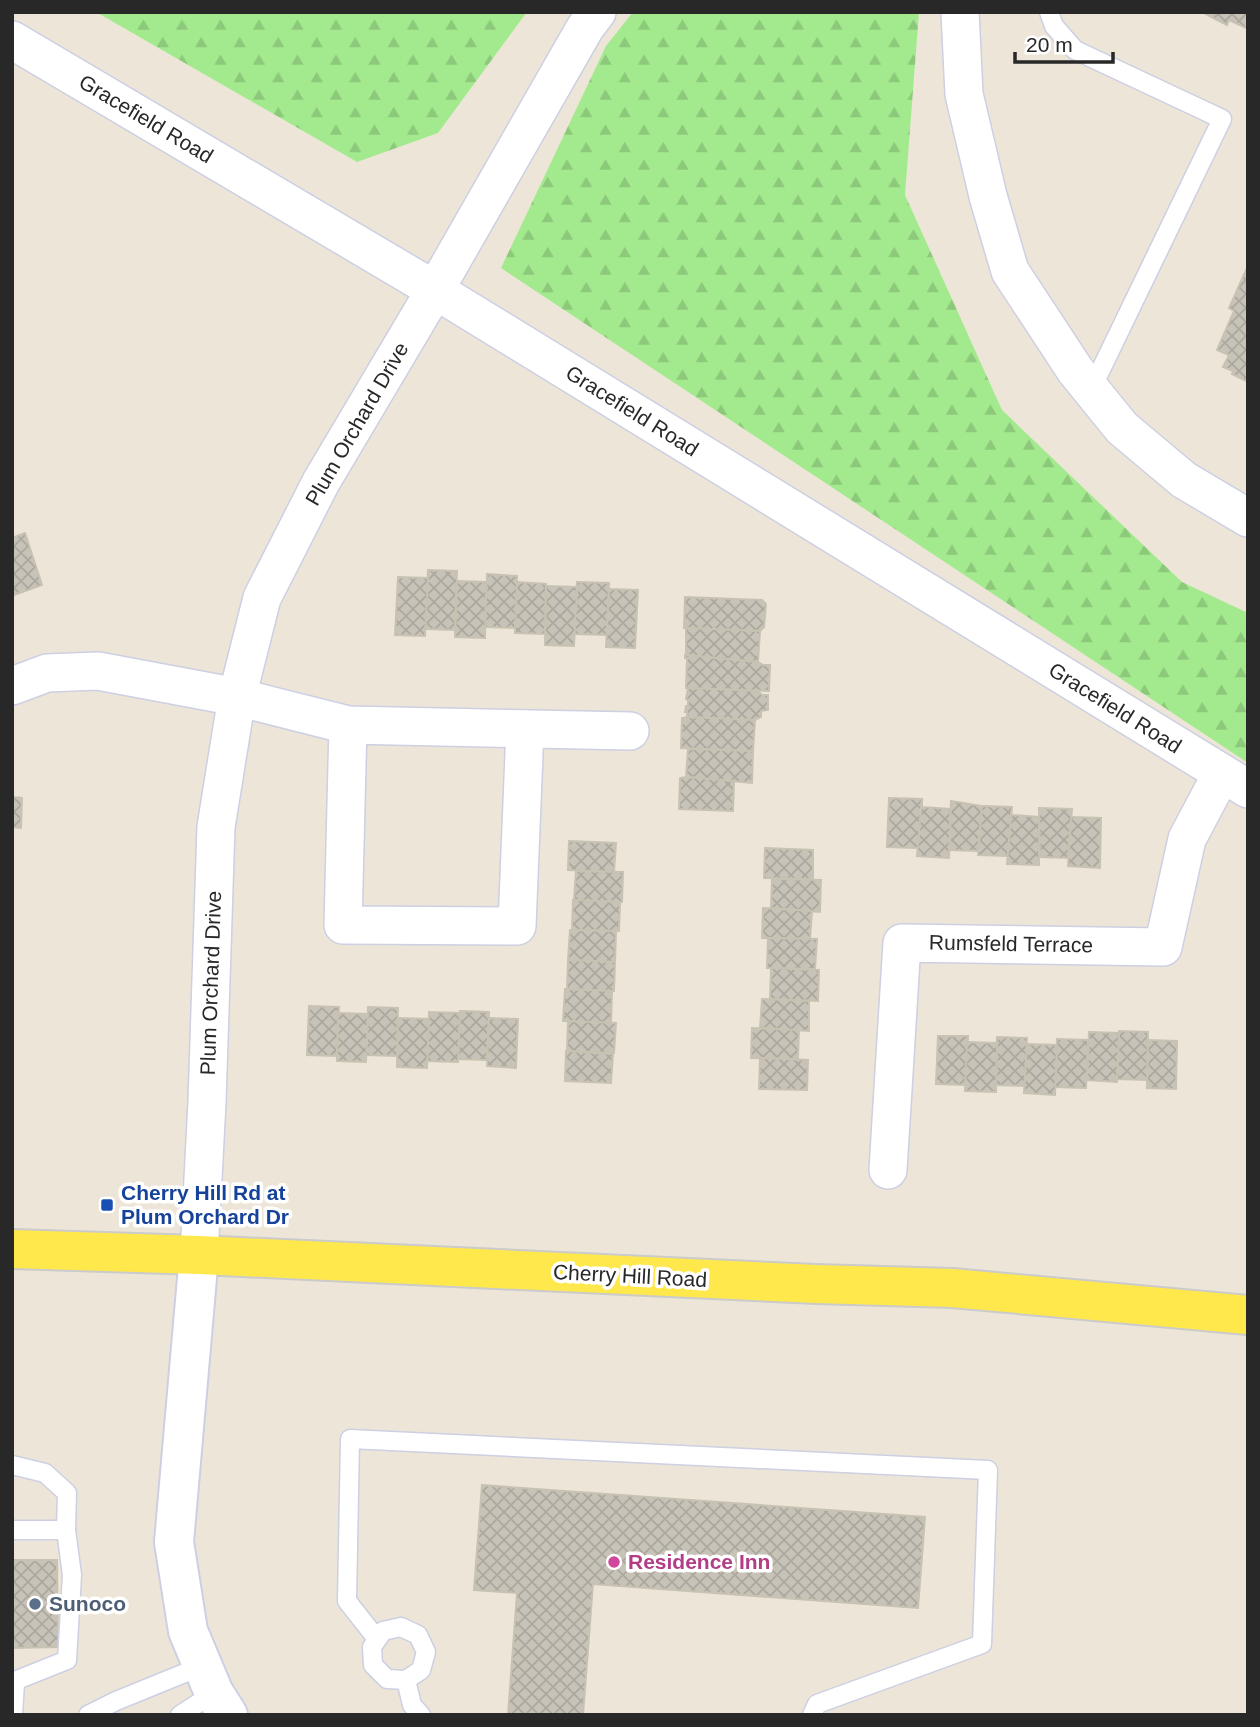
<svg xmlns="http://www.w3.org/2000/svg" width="1260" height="1727" viewBox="0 0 1260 1727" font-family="Arial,sans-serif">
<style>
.forest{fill:url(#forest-firs)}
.building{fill:url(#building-cross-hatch);stroke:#c8c2b2;stroke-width:2}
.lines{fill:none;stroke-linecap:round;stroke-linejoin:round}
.service-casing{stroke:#cdcfe3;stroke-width:21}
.minor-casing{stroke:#cdcfe3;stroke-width:40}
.tertiary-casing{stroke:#cdcfe3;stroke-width:42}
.primary-casing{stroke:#cbcbcb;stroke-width:42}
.service{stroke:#fff;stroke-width:18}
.minor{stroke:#fff;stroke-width:37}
.tertiary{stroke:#fff;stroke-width:38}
.primary{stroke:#ffe84b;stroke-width:38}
.transit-dot{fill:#1a4fb4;stroke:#fff;stroke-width:2.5}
.hotel-dot{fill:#d1479c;stroke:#fff;stroke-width:2.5}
.service-dot{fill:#5c6f8a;stroke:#fff;stroke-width:2.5}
.labels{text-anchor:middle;stroke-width:7;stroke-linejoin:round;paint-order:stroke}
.street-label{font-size:21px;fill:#282828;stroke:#fff}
.transit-label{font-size:21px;font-weight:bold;fill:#164399;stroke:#fff;text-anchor:start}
.hotel-label{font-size:21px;font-weight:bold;fill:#b23c85;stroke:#fff;text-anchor:start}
.service-label{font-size:21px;font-weight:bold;fill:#4e5e75;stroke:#fff;text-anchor:start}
</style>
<defs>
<pattern id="forest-firs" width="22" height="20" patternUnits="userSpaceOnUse" patternTransform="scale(1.75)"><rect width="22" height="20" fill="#a3ea8e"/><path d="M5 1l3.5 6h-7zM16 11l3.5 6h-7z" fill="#8cc97a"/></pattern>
<pattern id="building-cross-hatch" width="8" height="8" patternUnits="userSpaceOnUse" patternTransform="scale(1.75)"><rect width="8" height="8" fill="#c8c3b8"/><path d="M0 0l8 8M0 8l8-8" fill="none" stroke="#aca89e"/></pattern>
</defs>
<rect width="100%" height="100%" fill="#ede6d8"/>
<g class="forest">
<polygon points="96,12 527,12 438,133 357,162"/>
<polygon points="633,12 919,12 905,195 1002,410 1182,582 1248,613 1248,763 501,268 606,46"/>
</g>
<g class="building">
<polygon points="1202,12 1248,12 1248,29 1229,20 1227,25"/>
<polygon points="1246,270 1248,271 1248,382 1232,374 1233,371 1223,367 1229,355 1217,350 1234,311 1229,308"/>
<polygon points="25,533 42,585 14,595 12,592 12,538"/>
<polygon points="428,570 457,571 455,630 425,629"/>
<polygon points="487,574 517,576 516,628 485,627"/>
<polygon points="398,577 428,578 425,636 395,635"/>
<polygon points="457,581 486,582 485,638 455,637"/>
<polygon points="517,582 546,584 545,634 515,633"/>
<polygon points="577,582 609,583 607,635 574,634"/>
<polygon points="546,586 577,587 574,646 545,645"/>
<polygon points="609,589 638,590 635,648 606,647"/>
<polygon points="685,597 762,600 766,604 764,627 760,631 684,628"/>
<polygon points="686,628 760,631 758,662 686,655"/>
<polygon points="685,655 758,662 763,665 770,665 769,691 686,688 687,658 685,658"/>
<polygon points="688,688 759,691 759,692 762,695 768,695 768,710 761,711 761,717 755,720 687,717 687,712 685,712 686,706 688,706 688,700 686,699"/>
<polygon points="687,717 755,720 753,751 681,748 682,718"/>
<polygon points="688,749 753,751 752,783 686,777"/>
<polygon points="686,777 734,781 733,811 679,809 680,778"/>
<polygon points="12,797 22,798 21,828 12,827"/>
<polygon points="889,798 922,799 918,848 887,847"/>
<polygon points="922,799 922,807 951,809 951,801 949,858 917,856"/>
<polygon points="951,801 982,806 978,851 950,850"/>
<polygon points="982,806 1012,807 1008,856 978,855"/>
<polygon points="1039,808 1072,809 1068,858 1040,857"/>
<polygon points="1011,815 1039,817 1039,865 1007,864"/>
<polygon points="1071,817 1101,818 1100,868 1068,866"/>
<polygon points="569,841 616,843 614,872 568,870"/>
<polygon points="765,848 813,850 813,879 764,878"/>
<polygon points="576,871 623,872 622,902 574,900"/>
<polygon points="772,879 821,880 820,912 771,908"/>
<polygon points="573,900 620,902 619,931 572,930"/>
<polygon points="763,908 812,911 810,939 762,938"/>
<polygon points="570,930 616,931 615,962 568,960"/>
<polygon points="768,938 817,939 815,969 767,968"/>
<polygon points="568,960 615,962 614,991 567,989"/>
<polygon points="771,968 819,970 818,1001 770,999"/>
<polygon points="565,989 612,991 611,1023 563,1021"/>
<polygon points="762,999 809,1001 809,1031 760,1028"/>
<polygon points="309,1006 339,1007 337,1056 307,1055"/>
<polygon points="368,1007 398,1008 397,1056 366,1055"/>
<polygon points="460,1011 489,1012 487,1060 458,1059"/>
<polygon points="429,1012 460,1013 458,1062 427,1061"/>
<polygon points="338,1013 368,1014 366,1062 337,1061"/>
<polygon points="398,1018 429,1019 427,1068 397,1067"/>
<polygon points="489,1018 518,1019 516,1068 487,1066"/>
<polygon points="568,1021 616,1023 614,1053 567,1051"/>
<polygon points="752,1028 799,1030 798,1059 751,1058"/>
<polygon points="1119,1031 1148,1032 1147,1080 1117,1079"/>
<polygon points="1089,1032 1119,1033 1117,1082 1087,1080"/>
<polygon points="938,1036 968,1036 966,1085 936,1084"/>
<polygon points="997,1037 1027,1038 1025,1086 996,1085"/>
<polygon points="1057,1039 1088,1040 1086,1088 1055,1087"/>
<polygon points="1148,1040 1177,1041 1176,1089 1147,1088"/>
<polygon points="967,1042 997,1043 996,1092 965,1091"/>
<polygon points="1027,1044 1057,1045 1055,1095 1024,1093"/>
<polygon points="566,1051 613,1054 611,1083 565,1081"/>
<polygon points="760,1058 808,1060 807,1090 759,1089"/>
<polygon points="482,1485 925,1517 918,1608 593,1584 583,1715 508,1715 517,1593 474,1590"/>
<polygon points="12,1560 57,1560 58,1647 12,1648"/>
</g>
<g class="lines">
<defs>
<g id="service">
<polyline points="1049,12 1054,26 1075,50 1222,119 1091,390"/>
<polyline points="12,1465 45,1473 67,1493 66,1530"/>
<polyline points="12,1530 66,1530 72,1575 67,1660 12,1682"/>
<polygon points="401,1627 418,1635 426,1652 421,1670 406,1680 387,1679 373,1665 372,1647 383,1631"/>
<polyline points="377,1639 347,1601 350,1439 988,1470 982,1644 817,1704 812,1715"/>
<polyline points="406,1680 412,1705 421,1715"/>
<polyline points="13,1715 15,1682"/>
<polyline points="88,1715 116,1701 202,1666"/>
<polyline points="180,1715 214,1693"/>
</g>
<g id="minor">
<polyline points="960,12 964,94 988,196 1010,271 1075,370 1122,428 1184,480 1248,518"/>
<polyline points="12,40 435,290 1248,789"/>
<polyline points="12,686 47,673 98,671 237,697 348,725 630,731"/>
<polyline points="348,725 343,925 517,926 525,729"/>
<polyline points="888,1170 902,943 1163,947 1187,839 1222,773"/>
<polyline points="199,1255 207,1102 216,827 237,697 262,598 321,482 435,290 585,28 597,12"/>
</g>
<polyline id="tertiary" points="199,1255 174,1542 188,1631 214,1693 228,1715"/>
<polyline id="primary" points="12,1249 199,1255 816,1284 952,1288 1248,1315"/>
</defs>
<use href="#service" class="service-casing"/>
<use href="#minor" class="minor-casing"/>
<use href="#tertiary" class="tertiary-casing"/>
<use href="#primary" class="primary-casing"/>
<use href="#service" class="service"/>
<use href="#minor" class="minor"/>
<use href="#tertiary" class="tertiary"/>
<use href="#primary" class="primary"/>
</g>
<rect class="transit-dot" x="100" y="1198" width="14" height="14" rx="3.5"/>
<circle class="hotel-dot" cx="614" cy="1562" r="7"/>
<circle class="service-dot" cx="35" cy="1604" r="7"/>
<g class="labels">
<g class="street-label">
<text transform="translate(146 119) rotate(31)" y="7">Gracefield Road</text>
<text transform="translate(632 411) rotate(32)" y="7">Gracefield Road</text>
<text transform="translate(357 424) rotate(-60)" y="7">Plum Orchard Drive</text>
<text transform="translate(1115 708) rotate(32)" y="7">Gracefield Road</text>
<text transform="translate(1011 944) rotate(1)" y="7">Rumsfeld Terrace</text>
<text transform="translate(211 983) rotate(-88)" y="7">Plum Orchard Drive</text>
<text transform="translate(630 1276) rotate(3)" y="7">Cherry Hill Road</text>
</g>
<g class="transit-label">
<text x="121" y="1200">Cherry Hill Rd at<tspan x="121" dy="24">Plum Orchard Dr</tspan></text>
</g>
<g class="hotel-label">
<text x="628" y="1569">Residence Inn</text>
</g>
<g class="service-label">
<text x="49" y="1611">Sunoco</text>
</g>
</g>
<rect width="1260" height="1727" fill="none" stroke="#282828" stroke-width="28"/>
<path d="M1015 52v10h98v-10" fill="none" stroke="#282828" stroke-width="3.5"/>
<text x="1026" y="52" font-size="21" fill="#282828" stroke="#ffffff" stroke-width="5" paint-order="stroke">20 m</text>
</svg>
